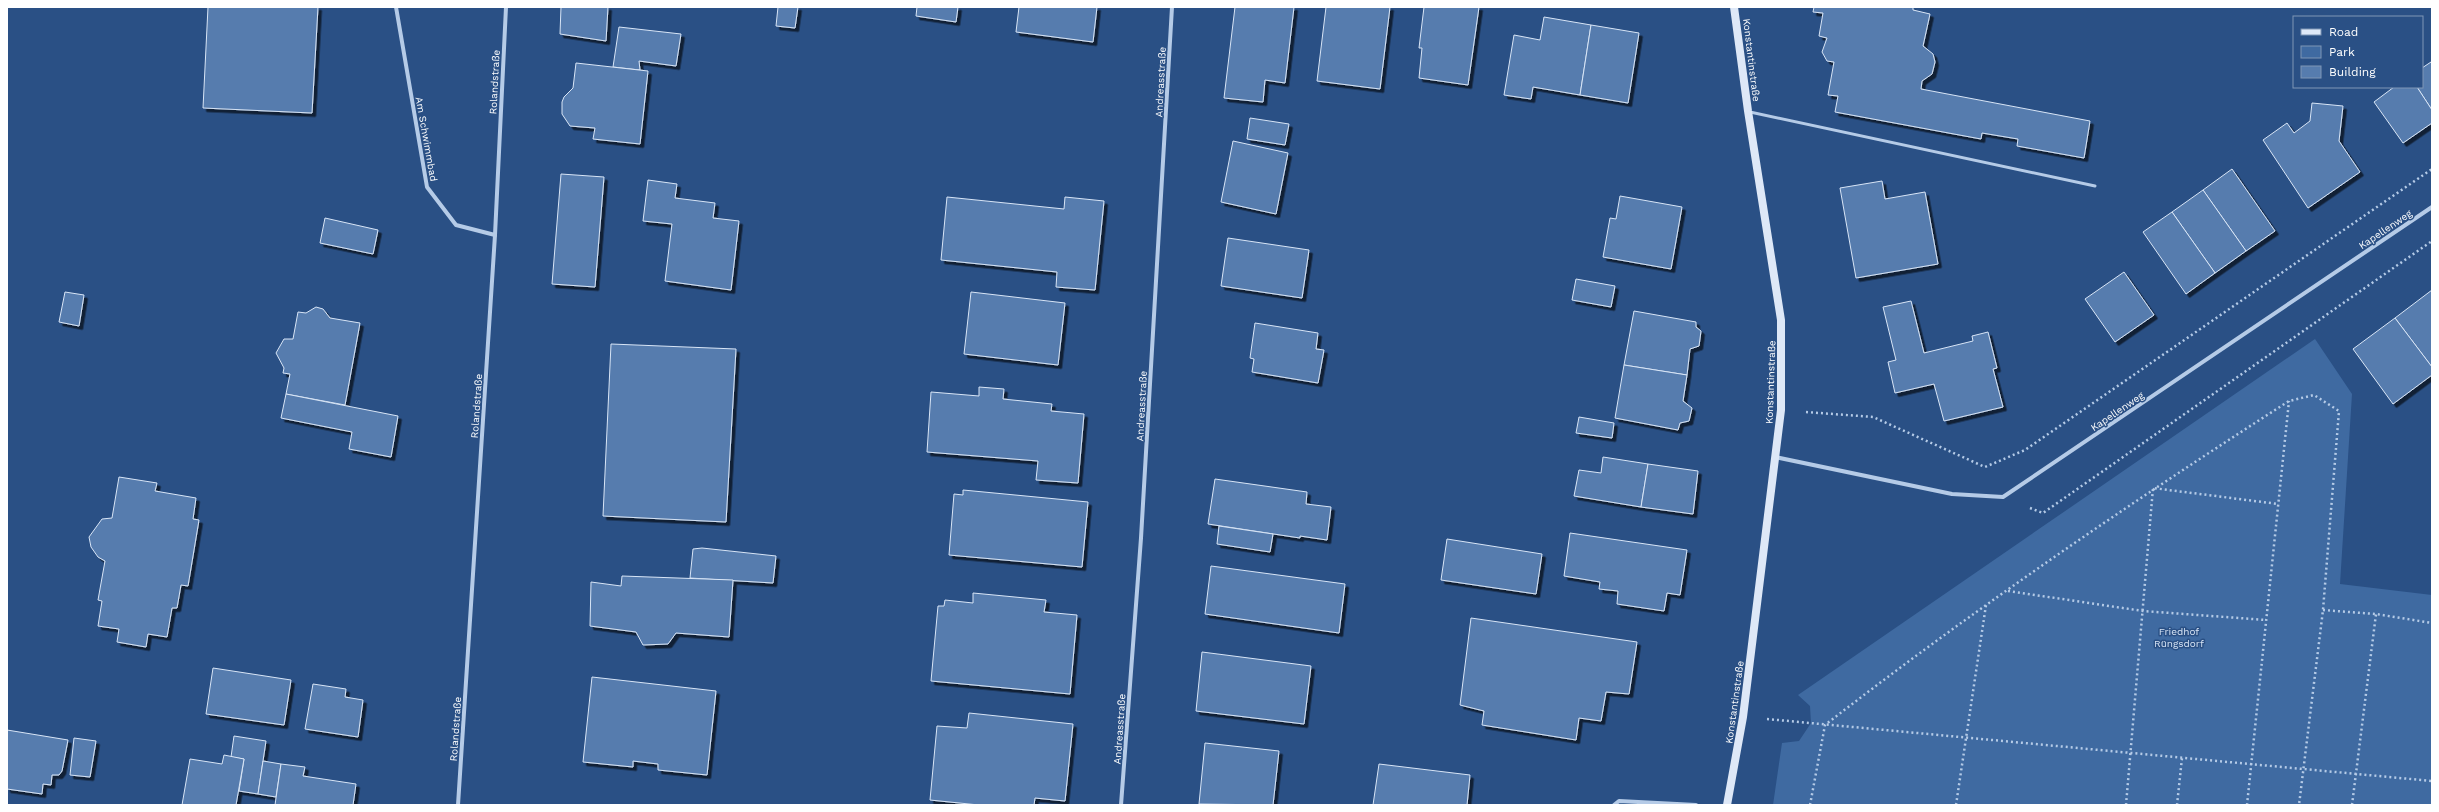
<svg xmlns="http://www.w3.org/2000/svg" width="2439" height="812" viewBox="0 0 2439 812" font-family="'Work Sans',sans-serif">
<style>
.green{fill:#3f6aa1}
.building{fill:#567cae;stroke:#d8e5f6;filter:url(#shadow)}
.lines{fill:none;stroke-linecap:round;stroke-linejoin:round}
.path{stroke:#b5cbe7;stroke-width:2.5;stroke-dasharray:2 3;stroke-linecap:butt}
.service{stroke:#b5cbe7;stroke-width:3}
.minor{stroke:#b5cbe7;stroke-width:4}
.secondary{stroke:#dee8f7;stroke-width:8}
.labels{text-anchor:middle;stroke-width:3;stroke-linejoin:round;paint-order:stroke}
.street-label{font-size:10px;fill:#fff;stroke:#2a5085}
.park-label{font-size:10px;fill:#d8e5f6;stroke:#2a5085}
</style>
<defs>
<filter id="shadow"><feDropShadow dx="3.5" dy="3.5" stdDeviation="0" flood-color="#0009"/></filter>
</defs>
<rect width="100%" height="100%" fill="#2a5085"/>
<polygon class="green" points="2315,339 2352,394 2340,584 2432,595 2432,805 1773,805 1782,743 1799,741 1811,723 1810,706 1798,695"/>
<g class="building">
<polygon points="208,7 318,7 312,113 203,108"/>
<polygon points="561,7 608,7 606,41 560,34"/>
<polygon points="778,7 798,7 795,28 776,26"/>
<polygon points="917,7 958,7 956,22 916,16"/>
<polygon points="1019,7 1097,7 1093,42 1016,32"/>
<polygon points="1235,7 1294,7 1285,83 1265,80 1263,102 1224,98"/>
<polygon points="1326,7 1390,7 1380,89 1317,81"/>
<polygon points="1424,7 1479,7 1468,85 1419,78 1422,48 1419,48"/>
<polygon points="1814,7 1913,7 1913,10 1930,14 1923,46 1933,54 1935,62 1932,74 1922,81 1921,89 2090,121 2084,158 2017,146 2018,139 1982,133 1981,139 1835,112 1838,96 1828,95 1834,62 1827,61 1822,52 1827,38 1819,36 1823,13 1813,12"/>
<polygon points="1544,17 1591,25 1580,95 1533,87 1531,99 1504,95 1514,35 1540,40"/>
<polygon points="1591,25 1639,33 1628,103 1580,95"/>
<polygon points="619,27 681,34 676,66 639,61 640,70 613,67"/>
<polygon points="2431,62 2432,65 2432,110 2417,87 2422,87 2422,68"/>
<polygon points="576,63 648,71 640,144 593,139 595,128 570,126 562,114 562,102 564,97 573,88"/>
<polygon points="2394,87 2417,87 2432,110 2432,123 2403,143 2374,102"/>
<polygon points="2312,103 2343,106 2339,141 2360,172 2308,208 2263,140 2287,123 2294,133 2310,121"/>
<polygon points="1250,118 1289,124 1285,145 1247,139"/>
<polygon points="1233,141 1288,153 1276,214 1221,202"/>
<polygon points="2232,169 2275,231 2246,251 2203,190"/>
<polygon points="561,174 604,177 595,287 552,284"/>
<polygon points="648,180 677,184 675,198 715,203 713,218 739,221 731,290 665,281 672,224 643,221"/>
<polygon points="1882,181 1885,199 1925,192 1938,264 1856,278 1840,188"/>
<polygon points="2203,190 2246,251 2215,273 2172,212"/>
<polygon points="1620,196 1682,207 1671,269 1603,257 1610,218 1616,219"/>
<polygon points="947,197 1064,209 1065,197 1104,201 1095,290 1056,287 1057,272 941,260"/>
<polygon points="2172,212 2215,273 2186,294 2143,232"/>
<polygon points="325,218 378,230 373,254 320,243"/>
<polygon points="1228,238 1309,250 1302,298 1221,286"/>
<polygon points="2124,272 2154,315 2115,342 2085,299"/>
<polygon points="1576,279 1615,286 1611,307 1572,300"/>
<polygon points="2432,290 2432,367 2395,318"/>
<polygon points="65,292 84,295 79,326 59,322"/>
<polygon points="971,292 1065,303 1058,365 964,354"/>
<polygon points="1911,301 1924,353 1973,341 1972,336 1988,332 1997,368 1993,369 2003,407 1944,421 1934,384 1895,393 1888,362 1896,360 1883,307"/>
<polygon points="316,307 323,309 330,318 360,323 345,405 286,394 290,374 283,373 284,368 276,353 284,339 293,339 298,312 306,313"/>
<polygon points="1634,311 1696,322 1696,327 1701,331 1699,346 1690,349 1687,375 1624,365"/>
<polygon points="2395,318 2432,367 2432,375 2393,404 2353,349"/>
<polygon points="1255,323 1318,333 1316,349 1324,350 1318,383 1252,372 1254,359 1250,358"/>
<polygon points="611,344 736,349 726,522 603,516"/>
<polygon points="1624,365 1687,375 1683,401 1692,408 1689,421 1680,423 1678,430 1615,418"/>
<polygon points="979,387 1004,389 1003,399 1052,404 1051,411 1084,414 1078,483 1036,480 1038,461 927,452 931,392 979,396"/>
<polygon points="286,394 398,416 391,457 349,449 352,432 281,418"/>
<polygon points="1579,417 1614,423 1612,438 1576,433"/>
<polygon points="1603,457 1648,464 1641,507 1574,496 1579,470 1601,473"/>
<polygon points="1648,464 1698,471 1693,514 1641,507"/>
<polygon points="119,477 157,483 155,491 196,498 193,519 199,520 188,586 181,585 177,608 172,608 167,637 148,634 146,647 117,642 119,629 98,626 102,601 98,600 105,561 98,557 91,547 89,537 102,519 112,518"/>
<polygon points="1215,479 1307,492 1306,504 1331,507 1327,540 1300,536 1300,538 1208,524"/>
<polygon points="963,490 1088,502 1082,567 949,555 954,494 963,495"/>
<polygon points="1219,526 1273,534 1270,552 1217,544"/>
<polygon points="1570,533 1687,550 1680,595 1667,593 1664,611 1617,604 1618,591 1599,589 1600,582 1564,576"/>
<polygon points="1447,539 1542,554 1536,594 1441,580"/>
<polygon points="702,548 776,556 773,583 690,578 693,549"/>
<polygon points="1211,566 1345,584 1339,633 1205,614"/>
<polygon points="622,576 733,580 729,637 676,633 668,644 643,645 636,632 590,626 591,582 621,586"/>
<polygon points="973,593 1046,600 1044,612 1077,615 1070,694 931,681 938,606 944,606 945,600 973,603"/>
<polygon points="1471,618 1637,642 1629,694 1606,692 1601,721 1579,718 1576,740 1482,725 1484,711 1460,705"/>
<polygon points="1202,652 1311,666 1304,724 1196,711"/>
<polygon points="213,668 291,680 284,725 206,714"/>
<polygon points="592,677 716,691 707,775 658,770 658,764 633,761 633,767 583,762"/>
<polygon points="313,684 346,689 345,697 363,700 358,737 305,729"/>
<polygon points="969,713 1073,724 1065,801 1035,798 1034,805 979,805 930,800 937,726 967,728"/>
<polygon points="7,730 68,740 62,771 59,775 52,775 51,785 43,784 42,794 7,789"/>
<polygon points="234,736 266,741 258,794 239,791 244,759 231,757"/>
<polygon points="74,738 96,741 90,777 70,775"/>
<polygon points="1205,743 1279,751 1273,805 1199,804"/>
<polygon points="224,755 244,759 236,805 182,805 190,759 222,764"/>
<polygon points="263,761 281,764 276,797 258,794"/>
<polygon points="281,764 305,767 303,776 356,784 353,805 275,805"/>
<polygon points="1379,764 1470,775 1467,805 1373,805"/>
</g>
<g class="lines">
<g class="path">
<polyline points="1806,412 1873,417 1985,467 2025,450 2432,169"/>
<polyline points="2030,508 2043,513 2432,241"/>
<polyline points="2008,591 2143,611 2266,620"/>
<polyline points="2323,610 2376,614 2432,623"/>
<polyline points="1767,719 2432,781"/>
<path d="M1810 805 1825 725C1974 609 2130 503 2289 401L2314 395 2339 411 2323 610 2299 805"/>
<polyline points="1956,805 1986,605"/>
<polyline points="2126,805 2153,488 2278,504"/>
<polyline points="2177,805 2182,758"/>
<polyline points="2247,805 2289,401"/>
<polyline points="2352,805 2376,614"/>
</g>
<polyline class="service" points="1750,112 2095,186"/>
<g class="minor">
<polyline points="396,7 427,187 456,225 495,235"/>
<polyline points="1775,457 1952,494 2003,497 2432,207"/>
<polyline points="458,805 495,235 506,7"/>
<polyline points="1121,805 1141,538 1172,7"/>
<polyline points="1614,805 1619,801 1696,805"/>
</g>
<polyline class="secondary" points="1727,805 1743,717 1781,410 1781,320 1748,111 1734,7"/>
</g>
<g class="labels">
<g class="street-label">
<text transform="translate(1752 60) rotate(83)" y="4">Konstantinstraße</text>
<text transform="translate(494 82) rotate(-87)" y="4">Rolandstraße</text>
<text transform="translate(1160 82) rotate(-87)" y="4">Andreasstraße</text>
<text transform="translate(427 139) rotate(80)" y="4">Am Schwimmbad</text>
<text transform="translate(2385 229) rotate(-34)" y="4">Kapellenweg</text>
<text transform="translate(1770 382) rotate(-88)" y="4">Konstantinstraße</text>
<text transform="translate(476 406) rotate(-86)" y="4">Rolandstraße</text>
<text transform="translate(1141 406) rotate(-87)" y="4">Andreasstraße</text>
<text transform="translate(2117 411) rotate(-34)" y="4">Kapellenweg</text>
<text transform="translate(1734 702) rotate(-82)" y="4">Konstantinstraße</text>
<text transform="translate(455 729) rotate(-86)" y="4">Rolandstraße</text>
<text transform="translate(1119 729) rotate(-86)" y="4">Andreasstraße</text>
</g>
<g class="park-label">
<text x="2179" y="635">Friedhof<tspan x="2179" dy="12">Rüngsdorf</tspan></text>
</g>
</g>
<rect width="2439" height="812" fill="none" stroke="#ffffff" stroke-width="16"/>
<rect x="2293" y="16" width="130" height="72" fill="#2a5085" stroke="#7f96b6"/>
<rect x="2301" y="29" width="20" height="6" fill="#dee8f7" stroke="#7f96b6"/>
<text x="2329" y="36" font-size="12" fill="#ffffff">Road</text>
<rect x="2301" y="46" width="20" height="12" fill="#3f6aa1" stroke="#7f96b6"/>
<text x="2329" y="56" font-size="12" fill="#ffffff">Park</text>
<rect x="2301" y="66" width="20" height="12" fill="#567cae" stroke="#7f96b6"/>
<text x="2329" y="76" font-size="12" fill="#ffffff">Building</text>
</svg>
